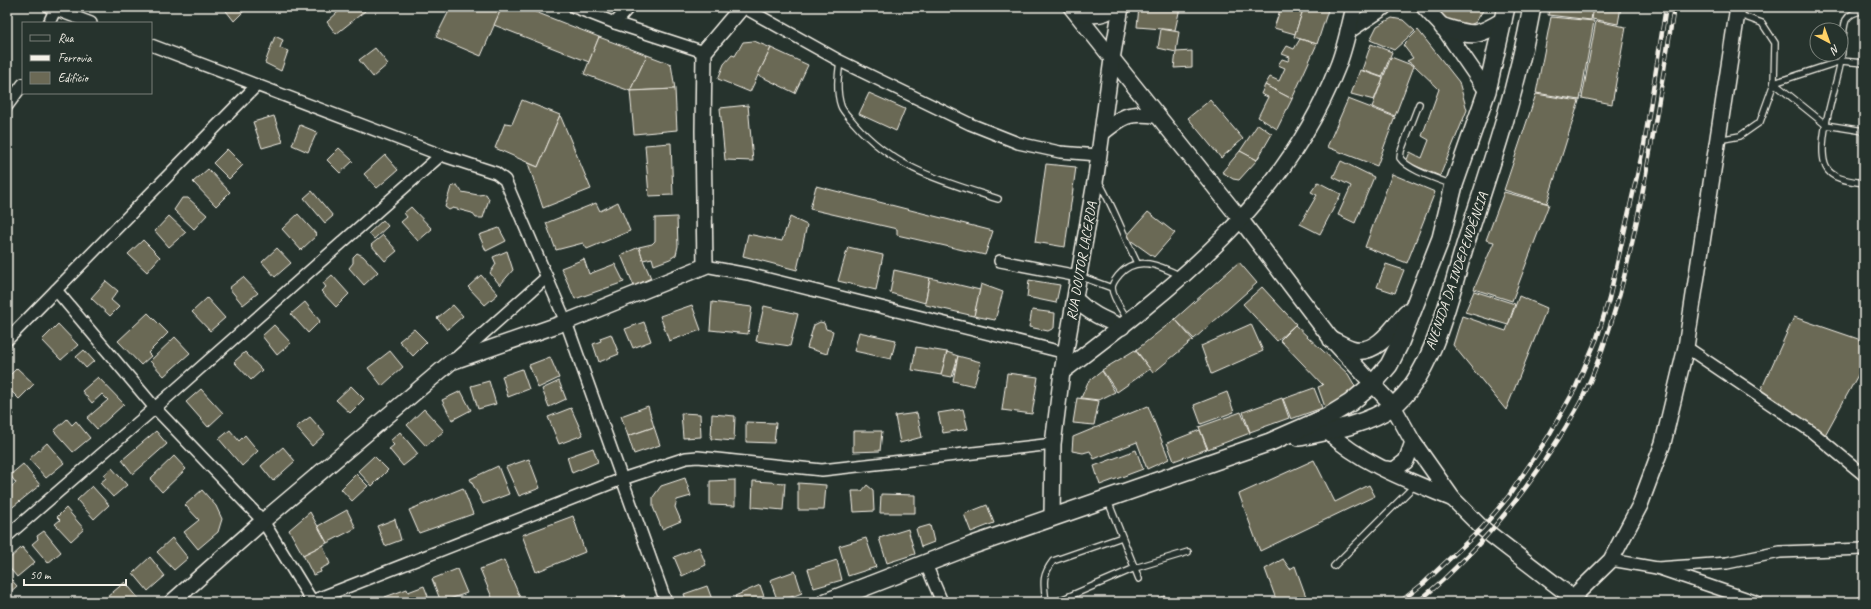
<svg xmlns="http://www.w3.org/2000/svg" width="1871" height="609" viewBox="0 0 1871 609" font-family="Caveat,sans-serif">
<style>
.building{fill:#6b6955;stroke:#f4f1e8}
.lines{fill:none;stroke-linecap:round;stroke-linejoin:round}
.lane-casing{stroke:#f4f1e8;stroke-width:8}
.street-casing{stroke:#f4f1e8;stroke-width:14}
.secondary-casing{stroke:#f4f1e8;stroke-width:18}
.primary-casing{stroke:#f4f1e8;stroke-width:20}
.lane{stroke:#26332d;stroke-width:5.5}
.street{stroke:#26332d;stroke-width:11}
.secondary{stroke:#26332d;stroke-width:15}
.primary{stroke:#26332d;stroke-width:17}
.rail-casing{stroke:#f4f1e8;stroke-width:4.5}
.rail{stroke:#26332d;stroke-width:3;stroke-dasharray:9;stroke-linecap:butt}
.labels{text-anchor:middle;stroke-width:4;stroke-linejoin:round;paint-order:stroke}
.street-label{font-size:14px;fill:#f4f1e8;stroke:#26332d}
</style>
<rect width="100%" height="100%" fill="#26332d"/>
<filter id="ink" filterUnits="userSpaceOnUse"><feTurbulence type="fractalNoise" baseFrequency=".025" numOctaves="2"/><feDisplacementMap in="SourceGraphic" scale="8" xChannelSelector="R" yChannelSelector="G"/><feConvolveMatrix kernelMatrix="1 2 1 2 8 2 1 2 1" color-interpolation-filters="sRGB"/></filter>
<g filter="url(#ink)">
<g class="building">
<polygon points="223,7 248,7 234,21"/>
<polygon points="334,7 362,7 365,11 336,34 327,22 338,12"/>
<polygon points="438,7 451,7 448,12"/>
<polygon points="451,7 502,7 481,56 436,37"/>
<polygon points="502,7 523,7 599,37 589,62 494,25"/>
<polygon points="1139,7 1180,8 1175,30 1137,27"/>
<polygon points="1281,7 1304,7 1295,34 1274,28"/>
<polygon points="1304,7 1329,7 1317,44 1294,37"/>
<polygon points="1446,7 1485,7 1476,22 1468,26 1460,28 1438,14"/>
<polygon points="1549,7 1593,7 1591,20 1548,15"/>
<polygon points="1594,7 1621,7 1618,24 1592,19"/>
<polygon points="1551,17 1594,21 1580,100 1536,93"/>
<polygon points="1392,18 1403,20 1415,31 1394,50 1370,40 1377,26"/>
<polygon points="1596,21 1626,27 1612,104 1582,98"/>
<polygon points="1161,29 1179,32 1176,52 1158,48"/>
<polygon points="1418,30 1459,82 1467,110 1440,176 1406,162 1410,152 1422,158 1429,140 1422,136 1439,89 1415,66 1407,61 1413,58 1403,45"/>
<polygon points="275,36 283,40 280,48 288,51 281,71 265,63"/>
<polygon points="599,37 647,55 630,91 584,74"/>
<polygon points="1300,39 1317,44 1292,99 1265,85 1270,77 1279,81 1285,68 1278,65 1282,59 1288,61 1290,57 1282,54 1287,46 1294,49"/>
<polygon points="754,41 771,48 750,92 718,79 724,64 732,55 735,56 743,42"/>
<polygon points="1371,44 1392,52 1382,77 1362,70"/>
<polygon points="375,48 388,64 373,77 359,60"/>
<polygon points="771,48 808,65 795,93 758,75"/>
<polygon points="1192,51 1192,67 1174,68 1176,52"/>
<polygon points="647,55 671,64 675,89 630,91"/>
<polygon points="1391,57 1414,66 1395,116 1372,107"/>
<polygon points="1360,70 1383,78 1374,100 1351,94"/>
<polygon points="1265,85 1292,99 1277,129 1258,117 1268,97 1261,94"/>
<polygon points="675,89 677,130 634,134 630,91"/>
<polygon points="869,93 905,109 896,131 859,114"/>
<polygon points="1536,94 1579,101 1547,203 1504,190"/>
<polygon points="1348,99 1395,117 1377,166 1327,147"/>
<polygon points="522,100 560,115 538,167 495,148 505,123 512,124"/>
<polygon points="1210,100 1243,139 1221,158 1188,118"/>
<polygon points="748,105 753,161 725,160 720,108"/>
<polygon points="560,115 591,189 543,208 528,163 538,167"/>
<polygon points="274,116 283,142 262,148 253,122"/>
<polygon points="1258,124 1272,134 1257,160 1240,151"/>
<polygon points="300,125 317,132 308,152 292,145"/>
<polygon points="671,143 673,195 649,196 645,145"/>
<polygon points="339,148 353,161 340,173 327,160"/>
<polygon points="227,149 243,165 229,179 213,163"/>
<polygon points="1240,151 1257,160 1239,180 1233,179 1222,172"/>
<polygon points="385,155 398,170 377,188 364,174"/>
<polygon points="1341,161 1374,177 1355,223 1338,215 1351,186 1333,177"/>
<polygon points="1046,164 1076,167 1065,247 1035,242"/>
<polygon points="208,169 230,192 216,206 193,182"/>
<polygon points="1392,174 1435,192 1407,263 1365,247"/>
<polygon points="1318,182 1341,194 1320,234 1300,224 1317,195 1311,192"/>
<polygon points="457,185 462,192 478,195 486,194 489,199 483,218 476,218 472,213 453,208 449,210 445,207 451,187"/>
<polygon points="816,186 993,231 985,255 897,235 897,229 810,209"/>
<polygon points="312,191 333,216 325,223 304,198"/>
<polygon points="1504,192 1549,204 1512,301 1474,289 1494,242 1486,240"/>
<polygon points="182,198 188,198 207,215 194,229 174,210"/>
<polygon points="618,202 630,231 587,249 583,243 556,250 546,223 596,203 600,211"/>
<polygon points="411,207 432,229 418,241 401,222 407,217 404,213"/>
<polygon points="1148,212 1175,233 1154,257 1126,237"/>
<polygon points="298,214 317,235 301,250 282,229"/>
<polygon points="169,216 186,232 169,247 155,231"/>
<polygon points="677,217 678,246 676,255 670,259 654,265 652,258 643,260 639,247 652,244 655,241 655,218"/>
<polygon points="790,217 807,225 797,270 743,256 748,234 782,241"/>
<polygon points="383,220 388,226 374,239 369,233"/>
<polygon points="499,228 506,241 486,251 479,235"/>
<polygon points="383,235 397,251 385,261 371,245"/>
<polygon points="143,240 160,257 147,272 128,254"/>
<polygon points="639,247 643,260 651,278 634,286 621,255"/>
<polygon points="848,247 883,255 876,290 838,281"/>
<polygon points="277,248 291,263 275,277 262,262"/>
<polygon points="507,251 513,270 500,285 490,273 496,264 493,257"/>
<polygon points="357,253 363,256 378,272 364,285 349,268 353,263 353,257"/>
<polygon points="584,259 589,274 615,264 624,282 575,299 561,268"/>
<polygon points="1239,262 1257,283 1194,339 1175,319"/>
<polygon points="1386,264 1404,270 1395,293 1377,287"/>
<polygon points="894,270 930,278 925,303 890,293"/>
<polygon points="332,275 349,294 336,307 321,291 326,287 323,283"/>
<polygon points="481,275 498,294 485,305 468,287"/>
<polygon points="243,277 258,293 243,305 229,288"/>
<polygon points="930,278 980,290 974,316 926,305 925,303"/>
<polygon points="1029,280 1060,285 1056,303 1027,297"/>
<polygon points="106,281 118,291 111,300 119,307 110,316 91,298"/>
<polygon points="981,284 1003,292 995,320 974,316"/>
<polygon points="1262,287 1296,324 1277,341 1243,304"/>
<polygon points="1474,291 1515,304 1508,325 1465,312"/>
<polygon points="1519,296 1547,308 1506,410 1453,345 1462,316 1506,331"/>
<polygon points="207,298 225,318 210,331 192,312"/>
<polygon points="305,302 320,321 308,333 291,314"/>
<polygon points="712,302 752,307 748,334 710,330"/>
<polygon points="453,305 463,316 447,330 437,318"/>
<polygon points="692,305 701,330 669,341 660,316"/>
<polygon points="764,306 798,314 790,346 756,341"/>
<polygon points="1032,310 1055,313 1054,328 1048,331 1029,327"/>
<polygon points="148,313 168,333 148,353 151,356 141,365 118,341"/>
<polygon points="1794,317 1864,341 1864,364 1825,435 1761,390"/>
<polygon points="1175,319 1193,340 1153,373 1136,350"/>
<polygon points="644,322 651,341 633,348 625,329"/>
<polygon points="820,322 824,323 826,329 833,331 827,354 807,348 814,325"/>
<polygon points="58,324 78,345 61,360 42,340"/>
<polygon points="1251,324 1263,351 1211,374 1201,346"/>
<polygon points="274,325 291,343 277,355 262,336"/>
<polygon points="1295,325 1348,374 1355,386 1348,397 1325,407 1318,387 1323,385 1280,340"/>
<polygon points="414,329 427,342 413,356 399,341"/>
<polygon points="859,332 896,340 891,359 854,351"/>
<polygon points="611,334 619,354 599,362 593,344 601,341 600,338"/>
<polygon points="175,337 190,353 164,376 150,361"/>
<polygon points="916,347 947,352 941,375 912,370"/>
<polygon points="84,350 94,361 86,368 76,357"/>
<polygon points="1135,350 1150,369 1117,392 1102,370"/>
<polygon points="390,351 403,367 382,386 368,368"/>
<polygon points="245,352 262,370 251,380 234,362"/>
<polygon points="947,352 958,356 952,377 941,375"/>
<polygon points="958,356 981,362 974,386 953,381"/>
<polygon points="550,357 559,378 538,388 529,365"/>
<polygon points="17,368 34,384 19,399 7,387 7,378"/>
<polygon points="522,369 529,389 508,397 502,376"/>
<polygon points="1102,371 1115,392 1099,400 1081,398 1088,382"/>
<polygon points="1007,373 1038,377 1032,414 1002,410"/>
<polygon points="98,377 124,404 97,429 87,418 108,400 102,394 92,403 82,391"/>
<polygon points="489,381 496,404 478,409 471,386"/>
<polygon points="559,381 566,399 549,407 542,389"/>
<polygon points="351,386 364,399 350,413 336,400"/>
<polygon points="1314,388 1322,408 1291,419 1283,399"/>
<polygon points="201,389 223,413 208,427 186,402"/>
<polygon points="461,391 471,410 452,420 442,400"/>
<polygon points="1227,392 1234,412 1201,424 1194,405"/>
<polygon points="1077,398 1099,401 1094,425 1073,423"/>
<polygon points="1282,398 1289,418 1250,432 1243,412"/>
<polygon points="648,406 654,427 628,436 621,416"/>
<polygon points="1148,406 1169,459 1147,469 1137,442 1094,459 1090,451 1083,453 1072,451 1073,437"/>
<polygon points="7,408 14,414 7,422"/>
<polygon points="571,408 583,435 559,444 548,417"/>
<polygon points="424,409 444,431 426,446 407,425"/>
<polygon points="963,409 968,429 943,433 938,413"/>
<polygon points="1241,412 1250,433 1208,449 1199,427"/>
<polygon points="681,413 700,414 701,437 683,438"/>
<polygon points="917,413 922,437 900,443 895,416"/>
<polygon points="712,414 735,416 734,441 711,439"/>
<polygon points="310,417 325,434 312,446 296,427"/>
<polygon points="67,419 72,425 76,421 90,438 73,452 54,431"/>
<polygon points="746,422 776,423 774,443 746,442"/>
<polygon points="654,427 660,445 634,454 628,436"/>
<polygon points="230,430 239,441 245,435 258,451 242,466 219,439"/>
<polygon points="1200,430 1207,449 1174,461 1167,443"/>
<polygon points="156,431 167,444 133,474 122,460"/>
<polygon points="853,431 882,431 880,451 853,452"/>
<polygon points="400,432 418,454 403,466 389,449 394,445 390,441"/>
<polygon points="47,443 64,463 46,478 29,459"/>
<polygon points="283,447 295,461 273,481 261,466"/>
<polygon points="593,448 598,462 572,473 567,457"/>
<polygon points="1136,450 1143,469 1100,485 1094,466"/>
<polygon points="174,456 186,469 162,492 150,479"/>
<polygon points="374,456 388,470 372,486 358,471"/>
<polygon points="529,459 540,488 519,496 506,467"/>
<polygon points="1314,460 1335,502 1369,485 1375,496 1260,551 1239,494"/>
<polygon points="23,464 40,485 9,510 7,508 7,488 8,489 16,483 10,475"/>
<polygon points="498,466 509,494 483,504 470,479"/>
<polygon points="112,468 127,485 113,497 100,483 106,478 104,475"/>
<polygon points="356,474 368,486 352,501 341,489"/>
<polygon points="685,478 691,496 677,500 675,507 681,521 662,529 653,507 653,497 661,486"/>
<polygon points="735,480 735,506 710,505 710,481"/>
<polygon points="753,481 785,483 783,510 752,507"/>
<polygon points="798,483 826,485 824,510 798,510"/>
<polygon points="867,485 873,490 874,511 854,512 852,491 862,491"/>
<polygon points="92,486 109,505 94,519 77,500"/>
<polygon points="463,488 473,514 419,533 409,510"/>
<polygon points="202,490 216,506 222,519 218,532 198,549 184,532 199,520 185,505"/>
<polygon points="881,494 915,495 915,513 880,513"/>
<polygon points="987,505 994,523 971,532 964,514"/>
<polygon points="66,508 84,529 71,541 55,524 60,520 57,517"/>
<polygon points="347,510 356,528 327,543 318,526"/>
<polygon points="310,512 327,543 303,555 289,530"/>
<polygon points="573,516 585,552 536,572 522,535"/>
<polygon points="395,519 401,540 385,546 377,526"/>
<polygon points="930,525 934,542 921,547 916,529"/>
<polygon points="908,529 915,554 887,563 879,538"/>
<polygon points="44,531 61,552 48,563 32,544 38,539 37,536"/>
<polygon points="172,538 188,558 174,570 157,552"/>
<polygon points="866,538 876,567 848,576 839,546"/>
<polygon points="323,545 330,564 320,569 321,572 313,575 303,555"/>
<polygon points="22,547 35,562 17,577 7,565 7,561"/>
<polygon points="699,547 706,565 682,576 674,557"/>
<polygon points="150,557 165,576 148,591 133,573"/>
<polygon points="1283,559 1290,569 1295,566 1308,602 1277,602 1265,569"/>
<polygon points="504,560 522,602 494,602 480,569"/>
<polygon points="837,560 842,580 814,588 808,569"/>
<polygon points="457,569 467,593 441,602 432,579"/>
<polygon points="795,571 802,593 778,602 770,580"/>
<polygon points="7,575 17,586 7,595"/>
<polygon points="125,582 139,599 136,602 101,602"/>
<polygon points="760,585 766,602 737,602 735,596"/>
<polygon points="424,586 428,596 415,602 384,602 386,601 385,597 407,589 408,592"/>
<polygon points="707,586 713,602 687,602 684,594"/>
<polygon points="625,595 627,602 603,602"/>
<polygon points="1165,596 1171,602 1149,602"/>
</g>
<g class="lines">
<defs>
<g id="lane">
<path d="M1864 10C1857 12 1850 13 1846 20 1842 30 1843 49 1841 60 1837 86 1815 143 1826 167 1832 180 1852 181 1864 183"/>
<path d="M840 61C838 76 836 91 841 106 843 112 850 118 854 123 894 169 942 181 998 199"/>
<polyline points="1774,83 1826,125 1864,131"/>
<polyline points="1774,83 1841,61 1864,63"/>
<path d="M1419 104 1401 151 1400 158C1408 170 1438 179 1453 185"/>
<polyline points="1718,140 1740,136 1760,122 1774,83 1775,43 1762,23 1737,14"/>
<path d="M1099 182C1114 208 1124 236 1137 263"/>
<polyline points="1079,276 1112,288"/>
<path d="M1127 319C1123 311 1113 299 1112 288 1112 283 1116 279 1119 275 1136 254 1161 266 1181 276"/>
<polyline points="1108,501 1139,579"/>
<polyline points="1334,566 1416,484"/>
<path d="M1046 602C1044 584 1041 577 1053 561L1122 537"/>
<polyline points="1056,602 1135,568 1188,552"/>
</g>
<g id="street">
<polyline points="49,7 91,23"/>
<polyline points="574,7 615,23 704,52"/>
<polyline points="743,7 840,61 970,124 1018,143 1060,152 1098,155"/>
<polyline points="49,23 55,10"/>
<polyline points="615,23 629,7"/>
<polyline points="151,45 441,155 496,173 505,180 566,322 666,602"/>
<polyline points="7,106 23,84"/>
<polyline points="1000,261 1078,276"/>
<polyline points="705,266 748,274 1066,353"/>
<polyline points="56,290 155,408 263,521 312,601"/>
<polyline points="7,340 257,85"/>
<polyline points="1686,347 1812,432 1864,475"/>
<polyline points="456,358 547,277"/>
<polyline points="7,536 155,408 441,155"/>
<polyline points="1611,560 1657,568 1757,602"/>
<polyline points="925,562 942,602"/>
<polyline points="1657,568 1727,563 1780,552 1864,549"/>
<polyline points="309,602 622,479 686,458 698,457 822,470 1053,444"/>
</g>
<g id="secondary">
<polyline points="1071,7 1241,220 1332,340 1393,406 1413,442 1453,499 1482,528 1573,598"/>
<polyline points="1424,7 1443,27 1487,91"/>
<path d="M1074 10C1088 16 1102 18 1115 7"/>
<polyline points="1348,31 1384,7"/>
<path d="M1102 133C1123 116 1128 112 1155 115"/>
<path d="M1075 299C1089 313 1103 319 1122 327"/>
<path d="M1062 372C1174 287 1284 204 1337 68 1345 49 1349 27 1354 7"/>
<path d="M1328 432C1362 464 1410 481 1453 499"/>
<polyline points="1386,469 1394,470 1406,461 1413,442"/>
<polyline points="1052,516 1053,444 1062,372 1096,176 1112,59 1121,7"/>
<polyline points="172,602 263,521 451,362 566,322 705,266 703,131 704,52 742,7"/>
<polyline points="1568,602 1611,560 1640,505 1663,443 1686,347 1738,7"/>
</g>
<g id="primary">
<path d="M1443 27C1473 36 1475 38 1503 21"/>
<path d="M1332 340C1338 343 1345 347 1351 349 1375 357 1394 328 1406 313"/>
<path d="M1299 437C1329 431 1369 424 1393 406 1434 375 1451 289 1466 242 1492 163 1517 89 1532 7"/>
<polyline points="826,602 973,545 1270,442 1327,417 1350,403 1373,384 1389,365 1399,345 1441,238 1454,185 1487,91 1506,7"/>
</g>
</defs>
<use href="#lane" class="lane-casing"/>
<use href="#street" class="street-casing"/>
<use href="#secondary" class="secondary-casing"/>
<use href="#primary" class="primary-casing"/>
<use href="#lane" class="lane"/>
<use href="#street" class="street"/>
<use href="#secondary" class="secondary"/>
<use href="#primary" class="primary"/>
<defs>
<g id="rail">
<polyline points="1400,602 1424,583 1482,528 1508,497 1548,437 1575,389 1597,338 1609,299 1644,145 1666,7"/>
<path d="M1418 602C1474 555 1521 500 1559 438 1567 425 1576 411 1583 397 1610 338 1625 278 1638 215 1652 146 1663 77 1674 7"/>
</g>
</defs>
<use href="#rail" class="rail-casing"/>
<use href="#rail" class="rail"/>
</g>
</g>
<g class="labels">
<g class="street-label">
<text transform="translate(1081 261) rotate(-80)" y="5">RUA DOUTOR LACERDA</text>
<text transform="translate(1456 271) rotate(-71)" y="5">AVENIDA DA INDEPENDÊNCIA</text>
</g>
</g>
<rect width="1871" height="609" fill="none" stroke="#26332d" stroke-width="24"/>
<rect x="12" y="12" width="1847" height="585" fill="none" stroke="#f4f1e8" stroke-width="1.5" filter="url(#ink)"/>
<rect x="22" y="22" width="130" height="72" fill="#26332d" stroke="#787f78"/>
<rect x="30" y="35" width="20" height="6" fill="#26332d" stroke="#787f78"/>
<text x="58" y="42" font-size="12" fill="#f4f1e8">Rua</text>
<rect x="30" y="55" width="20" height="6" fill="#f4f1e8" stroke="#787f78"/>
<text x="58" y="62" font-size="12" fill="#f4f1e8">Ferrovia</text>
<rect x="30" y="72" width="20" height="12" fill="#6b6955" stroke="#787f78"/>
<text x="58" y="82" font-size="12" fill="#f4f1e8">Edifício</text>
<g transform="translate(1829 42) rotate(139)"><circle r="19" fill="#26332d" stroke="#787f78"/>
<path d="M0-3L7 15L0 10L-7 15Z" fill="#ffd166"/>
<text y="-6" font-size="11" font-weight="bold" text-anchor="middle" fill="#f4f1e8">N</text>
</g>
<path d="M24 579v6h102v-6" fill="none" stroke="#f4f1e8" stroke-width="2"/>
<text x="30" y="579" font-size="12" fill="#f4f1e8" stroke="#26332d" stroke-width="3" paint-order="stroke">50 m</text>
</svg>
